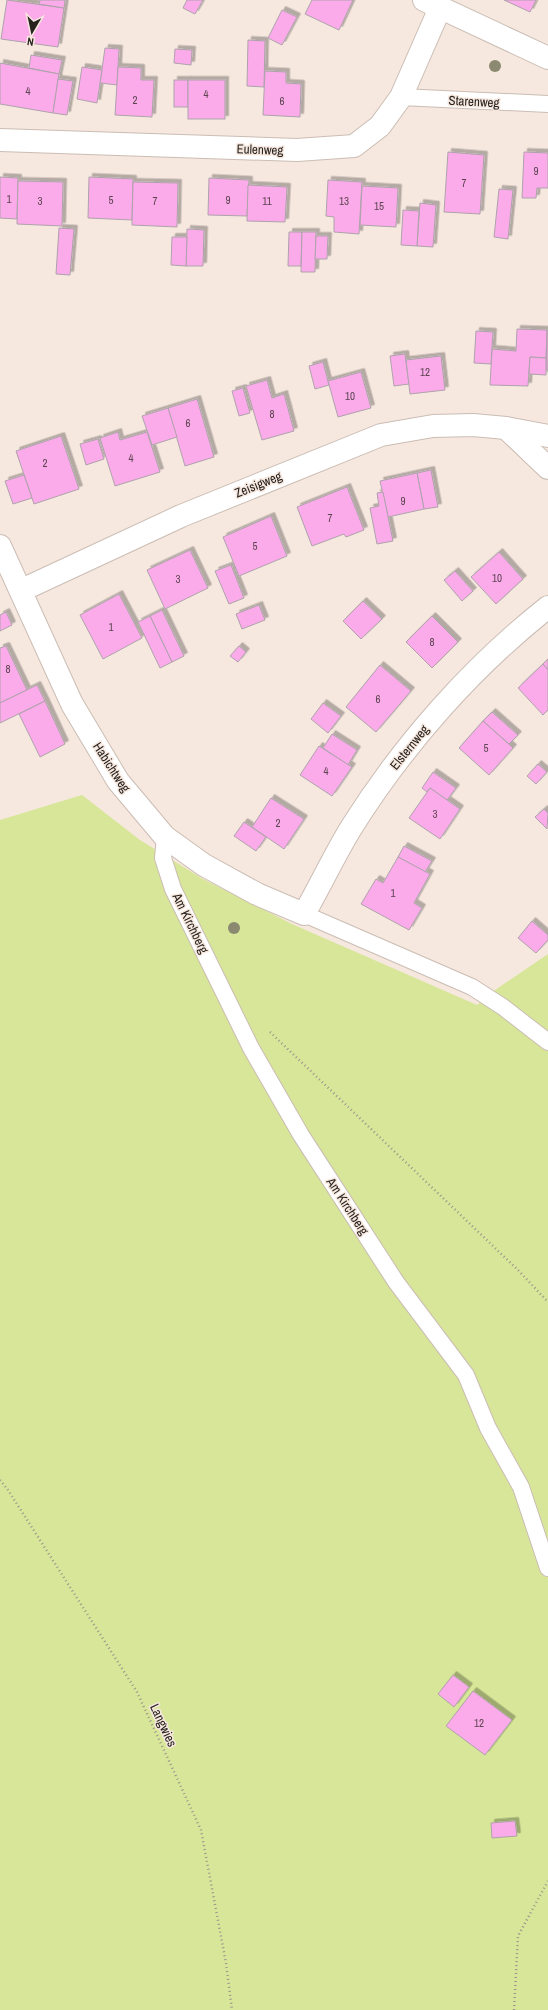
<svg xmlns="http://www.w3.org/2000/svg" width="548" height="2010" viewBox="0 0 548 2010" font-family="'Archivo Narrow',sans-serif">
<style>
.green{fill:#d7e698}
.building{fill:#fbabe9;stroke:#aea2ab;filter:url(#shadow)}
.lines{fill:none;stroke-linecap:round;stroke-linejoin:round}
.lane-casing{stroke:#cbbdb4;stroke-width:18}
.street-casing{stroke:#cbbdb4;stroke-width:24}
.path{stroke:#9d938c;stroke-width:2.5;stroke-dasharray:1 3;stroke-linecap:butt}
.lane{stroke:#fff;stroke-width:16}
.street{stroke:#fff;stroke-width:22}
.tree{fill:#8b896f}
.labels{text-anchor:middle;stroke-width:3;stroke-linejoin:round;paint-order:stroke}
.number-label{font-size:11px;fill:#5c4451}
.street-label{font-size:13px;fill:#27221e;stroke:#f6e8df}
</style>
<defs>
<filter id="shadow"><feDropShadow dx="3.5" dy="-3.5" stdDeviation="0" flood-color="#0004"/></filter>
</defs>
<rect width="100%" height="100%" fill="#f6e8df"/>
<polygon class="green" points="82,795 140,840 203,879 292,924 477,1005 495,990 548,954 548,2010 0,2010 0,820"/>
<g class="building">
<polygon points="7,0 64,8 58,47 1,39"/>
<polygon points="40,0 65,0 64,8 39,4"/>
<polygon points="187,0 203,0 195,14 183,8"/>
<polygon points="312,0 353,0 339,30 305,14"/>
<polygon points="504,0 536,0 530,12"/>
<polygon points="282,10 297,17 282,45 268,38"/>
<polygon points="248,40 265,41 264,87 247,86"/>
<polygon points="105,48 119,49 117,85 100,83"/>
<polygon points="175,49 192,50 191,65 174,63"/>
<polygon points="31,55 62,60 59,74 29,68"/>
<polygon points="0,63 59,74 53,113 0,104"/>
<polygon points="82,67 102,70 97,103 77,99"/>
<polygon points="118,67 141,68 141,80 154,80 152,117 115,115"/>
<polygon points="265,71 286,72 286,83 301,84 300,117 263,115"/>
<polygon points="58,79 73,81 67,115 53,113"/>
<rect x="174" y="80" width="14" height="27"/>
<rect x="188" y="80" width="37" height="39"/>
<polygon points="448,152 484,155 480,214 444,212"/>
<polygon points="524,152 548,153 548,188 537,188 536,198 522,198"/>
<polygon points="0,177 18,178 17,219 0,218"/>
<polygon points="89,177 133,179 132,220 88,218"/>
<polygon points="209,178 249,180 247,216 208,215"/>
<polygon points="328,180 362,182 359,234 334,232 334,217 326,216"/>
<polygon points="18,181 63,182 62,226 17,224"/>
<polygon points="133,182 178,183 177,227 132,225"/>
<polygon points="248,185 287,187 285,222 247,221"/>
<polygon points="362,186 398,188 396,227 360,225"/>
<polygon points="499,189 513,190 508,239 494,237"/>
<polygon points="420,203 436,205 433,247 417,246"/>
<polygon points="403,210 419,211 417,246 401,245"/>
<polygon points="59,228 74,229 70,275 56,274"/>
<polygon points="187,229 204,230 203,266 186,266"/>
<polygon points="289,232 302,232 301,266 288,266"/>
<polygon points="302,232 316,232 315,272 301,272"/>
<polygon points="316,236 328,236 327,259 315,259"/>
<polygon points="172,237 187,237 186,266 171,265"/>
<polygon points="517,329 547,330 546,358 530,357 528,386 490,385 492,349 516,351"/>
<polygon points="547,330 548,330 548,370 546,369"/>
<polygon points="476,331 493,332 491,364 474,363"/>
<polygon points="405,354 409,384 394,386 390,356"/>
<polygon points="441,356 445,390 410,394 406,360"/>
<polygon points="530,357 546,358 546,375 529,374"/>
<polygon points="323,362 329,385 315,389 309,366"/>
<polygon points="361,372 371,408 338,417 328,381"/>
<polygon points="267,380 272,398 284,394 294,431 262,440 246,386"/>
<polygon points="243,388 250,413 239,416 232,391"/>
<polygon points="197,399 214,457 185,466 168,408"/>
<polygon points="168,408 177,437 152,445 142,416"/>
<polygon points="118,432 120,440 147,432 160,472 115,486 100,438"/>
<polygon points="61,436 79,489 34,504 16,451"/>
<polygon points="98,439 104,459 86,465 80,444"/>
<polygon points="431,470 438,507 424,509 417,473"/>
<polygon points="417,473 424,509 388,517 380,481"/>
<polygon points="24,475 32,498 13,504 5,481"/>
<polygon points="347,487 364,530 346,537 344,534 312,546 297,507"/>
<polygon points="383,492 393,541 377,544 370,508 379,506 377,493"/>
<polygon points="271,516 287,556 239,576 223,537"/>
<polygon points="190,550 208,588 165,609 147,570"/>
<polygon points="499,552 523,579 496,604 471,577"/>
<polygon points="231,565 244,598 229,604 215,571"/>
<polygon points="455,571 473,591 462,601 444,580"/>
<polygon points="119,594 142,638 103,659 80,615"/>
<polygon points="363,601 382,619 361,639 343,621"/>
<polygon points="259,605 265,620 242,629 236,614"/>
<polygon points="162,610 184,656 172,662 150,616"/>
<polygon points="6,612 12,625 0,631 0,615"/>
<polygon points="150,616 172,662 160,668 138,622"/>
<polygon points="432,616 458,642 432,668 406,642"/>
<polygon points="6,646 27,690 0,703 0,648"/>
<polygon points="239,646 246,652 238,662 230,656"/>
<polygon points="548,659 548,670 543,664"/>
<polygon points="543,664 548,670 548,710 543,715 518,688"/>
<polygon points="380,665 411,691 376,732 346,707"/>
<polygon points="37,685 45,701 0,723 0,703"/>
<polygon points="45,701 65,744 40,757 19,714"/>
<polygon points="323,703 341,716 328,733 311,719"/>
<polygon points="492,712 518,735 509,744 483,721"/>
<polygon points="483,721 513,748 489,775 459,748"/>
<polygon points="332,734 357,750 348,765 323,748"/>
<polygon points="319,746 352,767 332,796 300,775"/>
<polygon points="538,764 547,772 536,784 527,776"/>
<polygon points="433,772 456,788 447,800 430,788 427,792 422,788"/>
<polygon points="430,788 460,809 440,839 409,818"/>
<polygon points="271,798 304,819 284,849 252,827"/>
<polygon points="544,809 548,813 547,829 535,817"/>
<polygon points="244,822 266,837 256,851 234,836"/>
<polygon points="404,846 432,861 425,872 398,857"/>
<polygon points="398,857 430,874 414,903 422,908 409,930 361,904 376,879 383,883"/>
<polygon points="532,921 548,935 548,940 536,953 518,938"/>
<polygon points="453,1675 469,1687 454,1707 438,1694"/>
<polygon points="473,1691 512,1720 485,1755 446,1726"/>
<polygon points="515,1821 517,1836 492,1838 491,1823"/>
</g>
<g class="lines">
<defs>
<g id="lane">
<polyline points="401,97 548,104"/>
<polyline points="165,837 163,858 173,889 251,1048 301,1135 396,1282 466,1375 488,1428 521,1487 548,1568"/>
<polyline points="304,914 472,987 503,1007 548,1042"/>
</g>
<g id="street">
<polyline points="424,0 548,58"/>
<polyline points="0,140 297,150 354,146 380,126 401,97 440,8"/>
<polyline points="506,428 548,468"/>
<path d="M0 546 72 704 118 781 165 837 204 865 257 894 304 914C320 886 334 856 351 828 403 745 471 668 548 607"/>
<polyline points="22,590 181,516 381,435 433,426 473,425 506,428 548,436"/>
</g>
</defs>
<use href="#lane" class="lane-casing"/>
<use href="#street" class="street-casing"/>
<g class="path">
<polyline points="270,1032 518,1270 548,1302"/>
<polyline points="0,1480 8,1490 137,1692 201,1830 226,1963 232,2010"/>
<polyline points="514,2010 518,1936 548,1881"/>
</g>
<use href="#lane" class="lane"/>
<use href="#street" class="street"/>
</g>
<g class="tree">
<circle cx="495" cy="66" r="6"/>
<circle cx="234" cy="928" r="6"/>
</g>
<g class="labels">
<g class="number-label">
<text x="28" y="95">4</text>
<text x="206" y="98">4</text>
<text x="135" y="104">2</text>
<text x="282" y="105">6</text>
<text x="536" y="175">9</text>
<text x="464" y="187">7</text>
<text x="9" y="203">1</text>
<text x="111" y="204">5</text>
<text x="228" y="204">9</text>
<text x="40" y="205">3</text>
<text x="155" y="205">7</text>
<text x="267" y="205">11</text>
<text x="344" y="205">13</text>
<text x="379" y="210">15</text>
<text x="425" y="376">12</text>
<text x="350" y="400">10</text>
<text x="272" y="418">8</text>
<text x="188" y="427">6</text>
<text x="131" y="462">4</text>
<text x="45" y="467">2</text>
<text x="403" y="505">9</text>
<text x="330" y="522">7</text>
<text x="255" y="550">5</text>
<text x="497" y="582">10</text>
<text x="178" y="583">3</text>
<text x="111" y="631">1</text>
<text x="432" y="646">8</text>
<text x="8" y="673">8</text>
<text x="378" y="703">6</text>
<text x="486" y="752">5</text>
<text x="326" y="775">4</text>
<text x="435" y="818">3</text>
<text x="278" y="827">2</text>
<text x="393" y="897">1</text>
<text x="479" y="1727">12</text>
</g>
<g class="street-label">
<text transform="translate(474 101) rotate(3)" y="5">Starenweg</text>
<text transform="translate(260 149) rotate(2)" y="5">Eulenweg</text>
<text transform="translate(258 484) rotate(-22)" y="5">Zeisigweg</text>
<text transform="translate(409 747) rotate(-51)" y="5">Elsternweg</text>
<text transform="translate(112 767) rotate(57)" y="5">Habichtweg</text>
<text transform="translate(191 923) rotate(64)" y="5">Am Kirchberg</text>
<text transform="translate(348 1206) rotate(57)" y="5">Am Kirchberg</text>
<text transform="translate(164 1725) rotate(65)" y="5">Langwies</text>
</g>
</g>
<g transform="translate(32 32) rotate(189)" stroke="#f6e8df" stroke-width="3" paint-order="stroke">
<path d="M0-3L7 15L0 10L-7 15Z" fill="#27221e"/>
<text y="-6" font-size="11" font-weight="bold" text-anchor="middle" fill="#27221e">N</text>
</g>
</svg>
